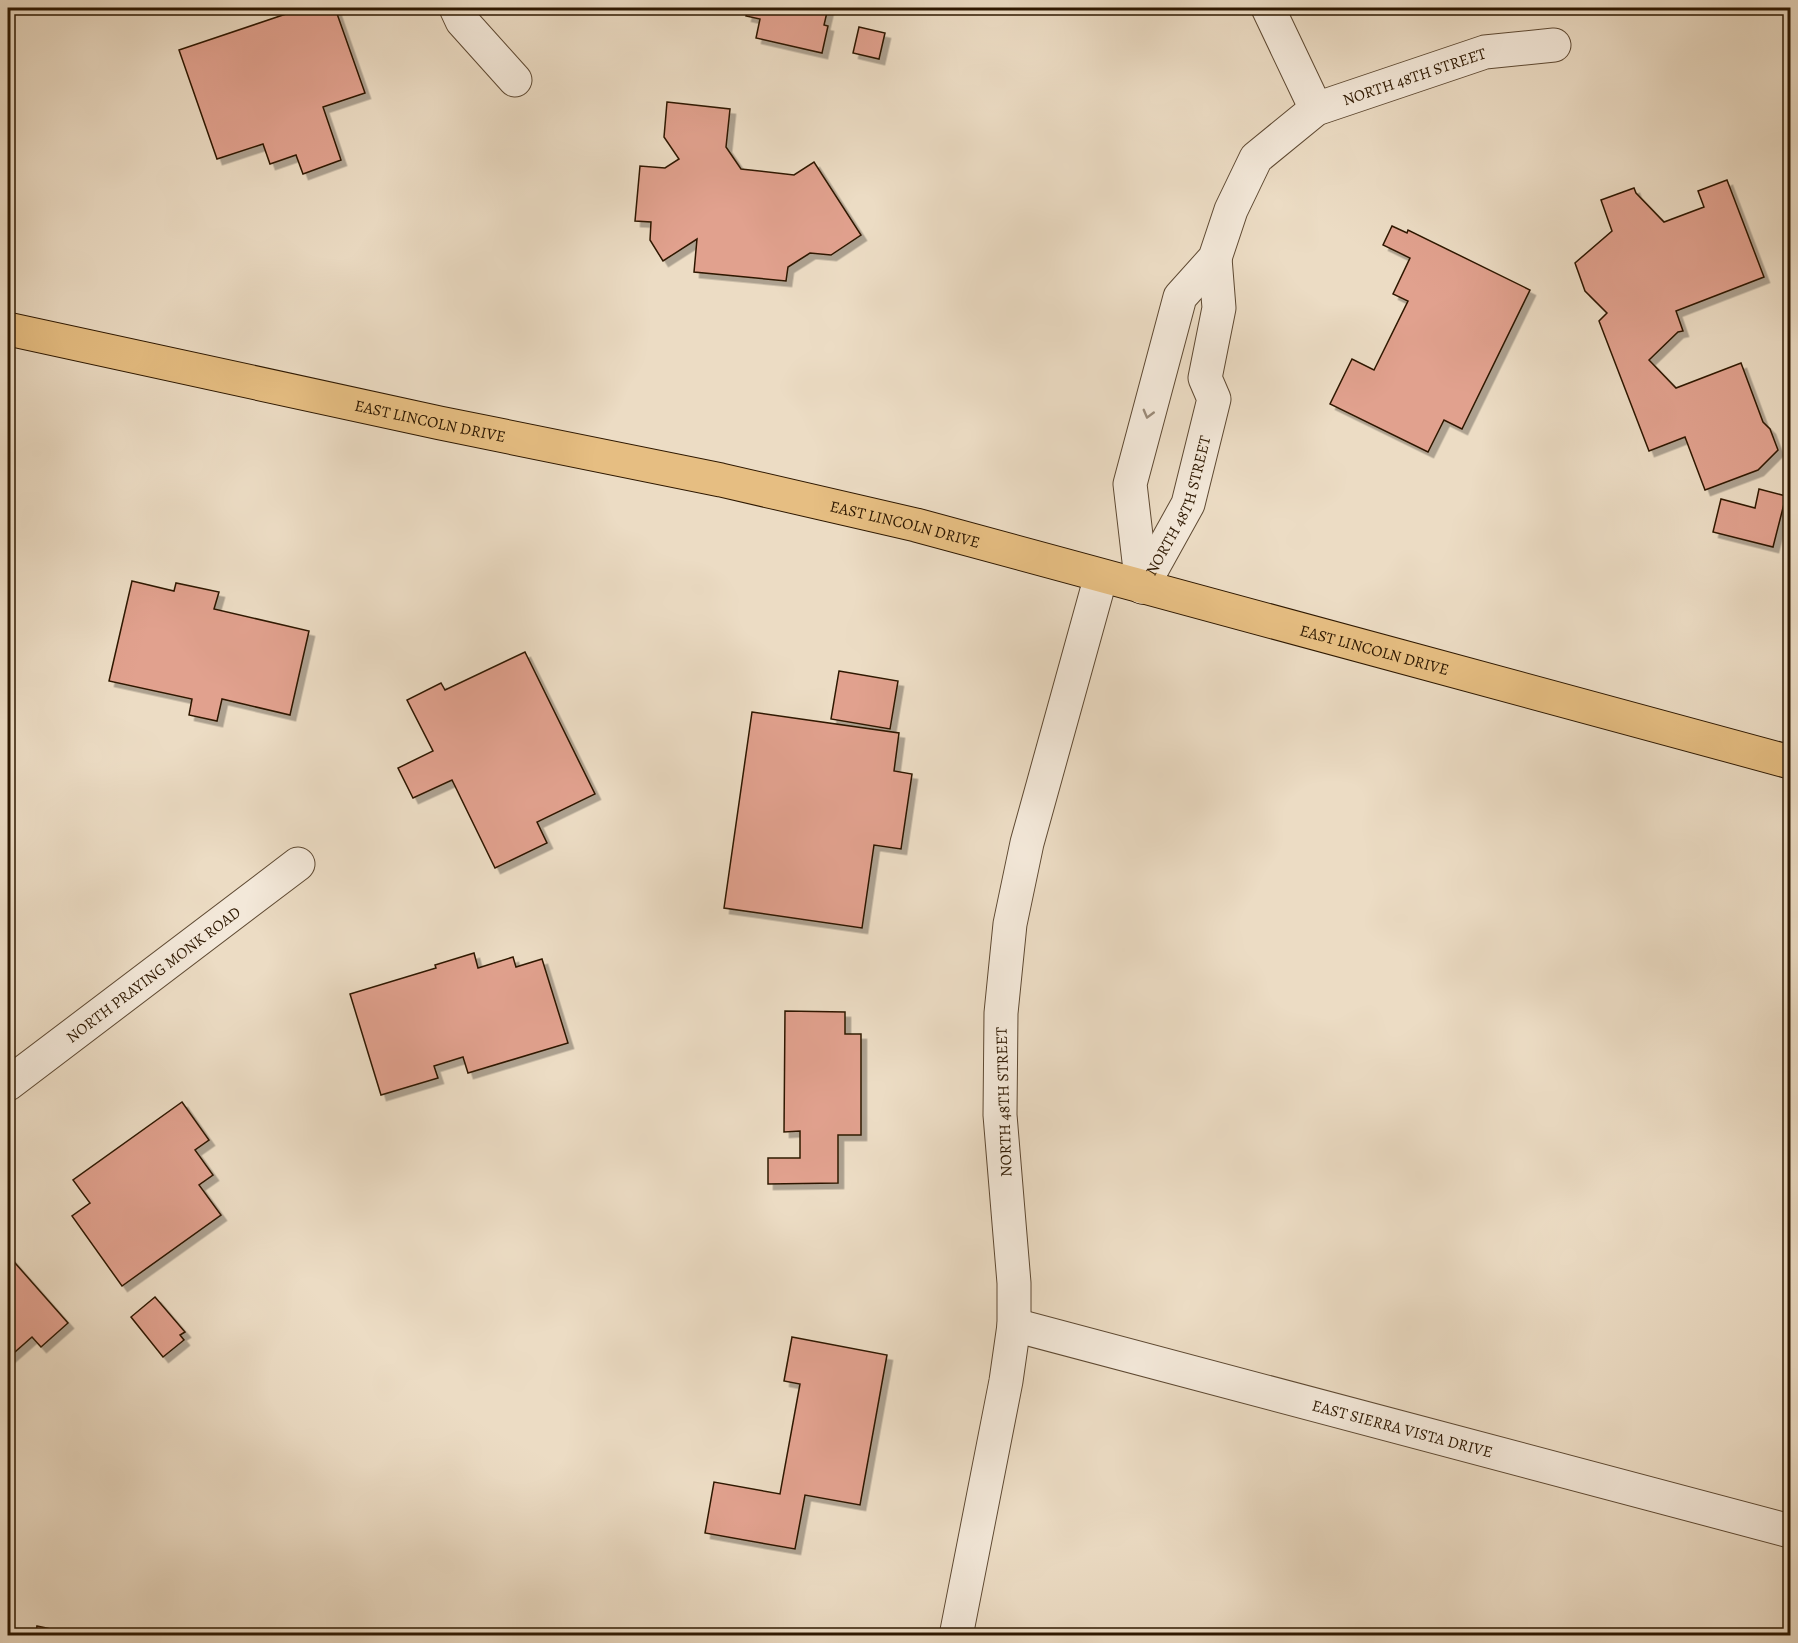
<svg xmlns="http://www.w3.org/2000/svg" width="1798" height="1643" viewBox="0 0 1798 1643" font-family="Alegreya,serif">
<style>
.building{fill:#e1a18e;stroke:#2e1801;stroke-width:1.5;filter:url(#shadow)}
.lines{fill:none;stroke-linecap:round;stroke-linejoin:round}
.minor-casing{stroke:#5e4932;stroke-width:35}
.major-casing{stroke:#2e1801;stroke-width:35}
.minor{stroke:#f3e8d9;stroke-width:33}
.major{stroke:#e6be82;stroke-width:33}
.oneway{stroke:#9a8a78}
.labels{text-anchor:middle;stroke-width:4.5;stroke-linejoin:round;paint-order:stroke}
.street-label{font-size:16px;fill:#2e1801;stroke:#f3e8d9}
</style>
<defs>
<filter id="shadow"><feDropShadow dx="5.5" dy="5.5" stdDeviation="0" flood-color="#0004"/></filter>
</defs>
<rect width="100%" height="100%" fill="#ecdcc4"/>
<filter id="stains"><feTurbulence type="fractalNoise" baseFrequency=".00333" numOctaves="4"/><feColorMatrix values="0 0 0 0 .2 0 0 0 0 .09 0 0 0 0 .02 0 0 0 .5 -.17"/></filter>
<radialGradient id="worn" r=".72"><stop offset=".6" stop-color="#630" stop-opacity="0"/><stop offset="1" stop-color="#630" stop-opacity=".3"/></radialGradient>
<g class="building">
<polygon points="284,8 335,8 365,93 323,107 341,160 303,174 296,155 270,164 263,144 217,159 179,50 286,14"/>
<polygon points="748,8 828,8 824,25 828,26 822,53 756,38 760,19 746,16"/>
<polygon points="859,27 885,33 879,59 853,53"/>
<polygon points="667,102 730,109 726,147 741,169 794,175 814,162 861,235 831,255 810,253 788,267 786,281 694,272 697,239 663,261 650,240 651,222 635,221 640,166 665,168 679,159 664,137"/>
<polygon points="1727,180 1764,277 1676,311 1683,331 1678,332 1649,360 1676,388 1741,363 1763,422 1770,429 1778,450 1758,470 1705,490 1685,437 1649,451 1599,321 1607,313 1585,291 1575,263 1612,231 1601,200 1634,188 1636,193 1664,222 1704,207 1698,191"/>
<polygon points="1392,226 1407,233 1408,230 1530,290 1462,429 1444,420 1428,452 1330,404 1352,359 1374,370 1408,301 1393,294 1410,258 1383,245"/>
<polygon points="1759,489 1786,496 1773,547 1713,532 1721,499 1755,508"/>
<polygon points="132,581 174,591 176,583 219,592 214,609 309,631 290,715 222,699 217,721 189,715 192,699 109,681"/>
<polygon points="525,652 595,794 537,822 547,843 495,868 452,780 413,798 398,768 433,751 407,700 441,683 445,690"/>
<polygon points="839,671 898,681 890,729 831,719"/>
<polygon points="752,712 899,733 894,771 912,774 901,849 874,845 862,928 724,908"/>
<polygon points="474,953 478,968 513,957 516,967 542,959 568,1043 468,1073 463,1057 434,1066 438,1078 381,1095 350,994 436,968 435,965"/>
<polygon points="785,1011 845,1012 845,1034 861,1034 861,1135 838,1135 838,1183 768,1184 768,1158 800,1158 800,1131 784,1132"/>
<polygon points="182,1102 209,1140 195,1150 213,1175 199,1185 221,1215 122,1286 72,1216 90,1203 73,1180"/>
<polygon points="8,1255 68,1323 41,1347 32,1337 8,1358"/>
<polygon points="155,1297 185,1332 180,1335 184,1340 163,1357 131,1317"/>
<polygon points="792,1337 887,1355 860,1505 805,1495 795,1549 705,1533 714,1482 780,1494 800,1384 784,1381"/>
<polygon points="37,1626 84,1636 35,1636"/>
</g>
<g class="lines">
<defs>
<g id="minor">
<polyline points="456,8 462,21 515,80"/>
<polyline points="1268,8 1316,109"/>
<path id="s1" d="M1142 587 1130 484 1180 297 1215 258 1231 210 1256 158 1316 109 1485 52 1554 45"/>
<path id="s2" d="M1142 587 1188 504 1214 399 1205 378 1219 308 1215 258"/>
<path id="s3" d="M8 1084 298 864"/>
<path id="s4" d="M1014 1325 1790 1531"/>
<polyline points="956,1636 1006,1381 1014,1325 1014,1283 1000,1115 1001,1013 1010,924 1027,843 1101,576"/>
</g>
<g id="major">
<path id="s5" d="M8 329 440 423 721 480 916 525 1790 762"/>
</g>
</defs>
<use href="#minor" class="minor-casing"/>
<use href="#major" class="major-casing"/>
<use href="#minor" class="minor"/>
<use href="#major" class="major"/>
</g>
<defs><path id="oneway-chevron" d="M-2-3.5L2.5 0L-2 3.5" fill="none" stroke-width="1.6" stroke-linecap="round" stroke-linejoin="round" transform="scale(1.5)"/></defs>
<use class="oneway" href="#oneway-chevron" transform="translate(1148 414) rotate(105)"/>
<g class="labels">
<g class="street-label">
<text dy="6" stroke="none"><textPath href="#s1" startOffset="639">NORTH 48TH STREET</textPath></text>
<text dy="6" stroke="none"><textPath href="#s5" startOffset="432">EAST LINCOLN DRIVE</textPath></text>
<text dy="6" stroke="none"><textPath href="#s2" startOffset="90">NORTH 48TH STREET</textPath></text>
<text dy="6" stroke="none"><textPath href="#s5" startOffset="918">EAST LINCOLN DRIVE</textPath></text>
<text dy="6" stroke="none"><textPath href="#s5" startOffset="1404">EAST LINCOLN DRIVE</textPath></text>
<text dy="6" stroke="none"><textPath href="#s3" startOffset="182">NORTH PRAYING MONK ROAD</textPath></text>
<text transform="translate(1003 1102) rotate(-92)" y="6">NORTH 48TH STREET</text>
<text dy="6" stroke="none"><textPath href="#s4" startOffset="402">EAST SIERRA VISTA DRIVE</textPath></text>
</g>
</g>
<rect width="1798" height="1643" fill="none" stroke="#ecdcc4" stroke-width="30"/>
<rect x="9" y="9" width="1780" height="1625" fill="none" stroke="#2e1801" stroke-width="3"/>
<rect x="15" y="15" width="1768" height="1613" fill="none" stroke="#2e1801" stroke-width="1.5"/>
<rect width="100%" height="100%" filter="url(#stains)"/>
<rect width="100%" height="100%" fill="url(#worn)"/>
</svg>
